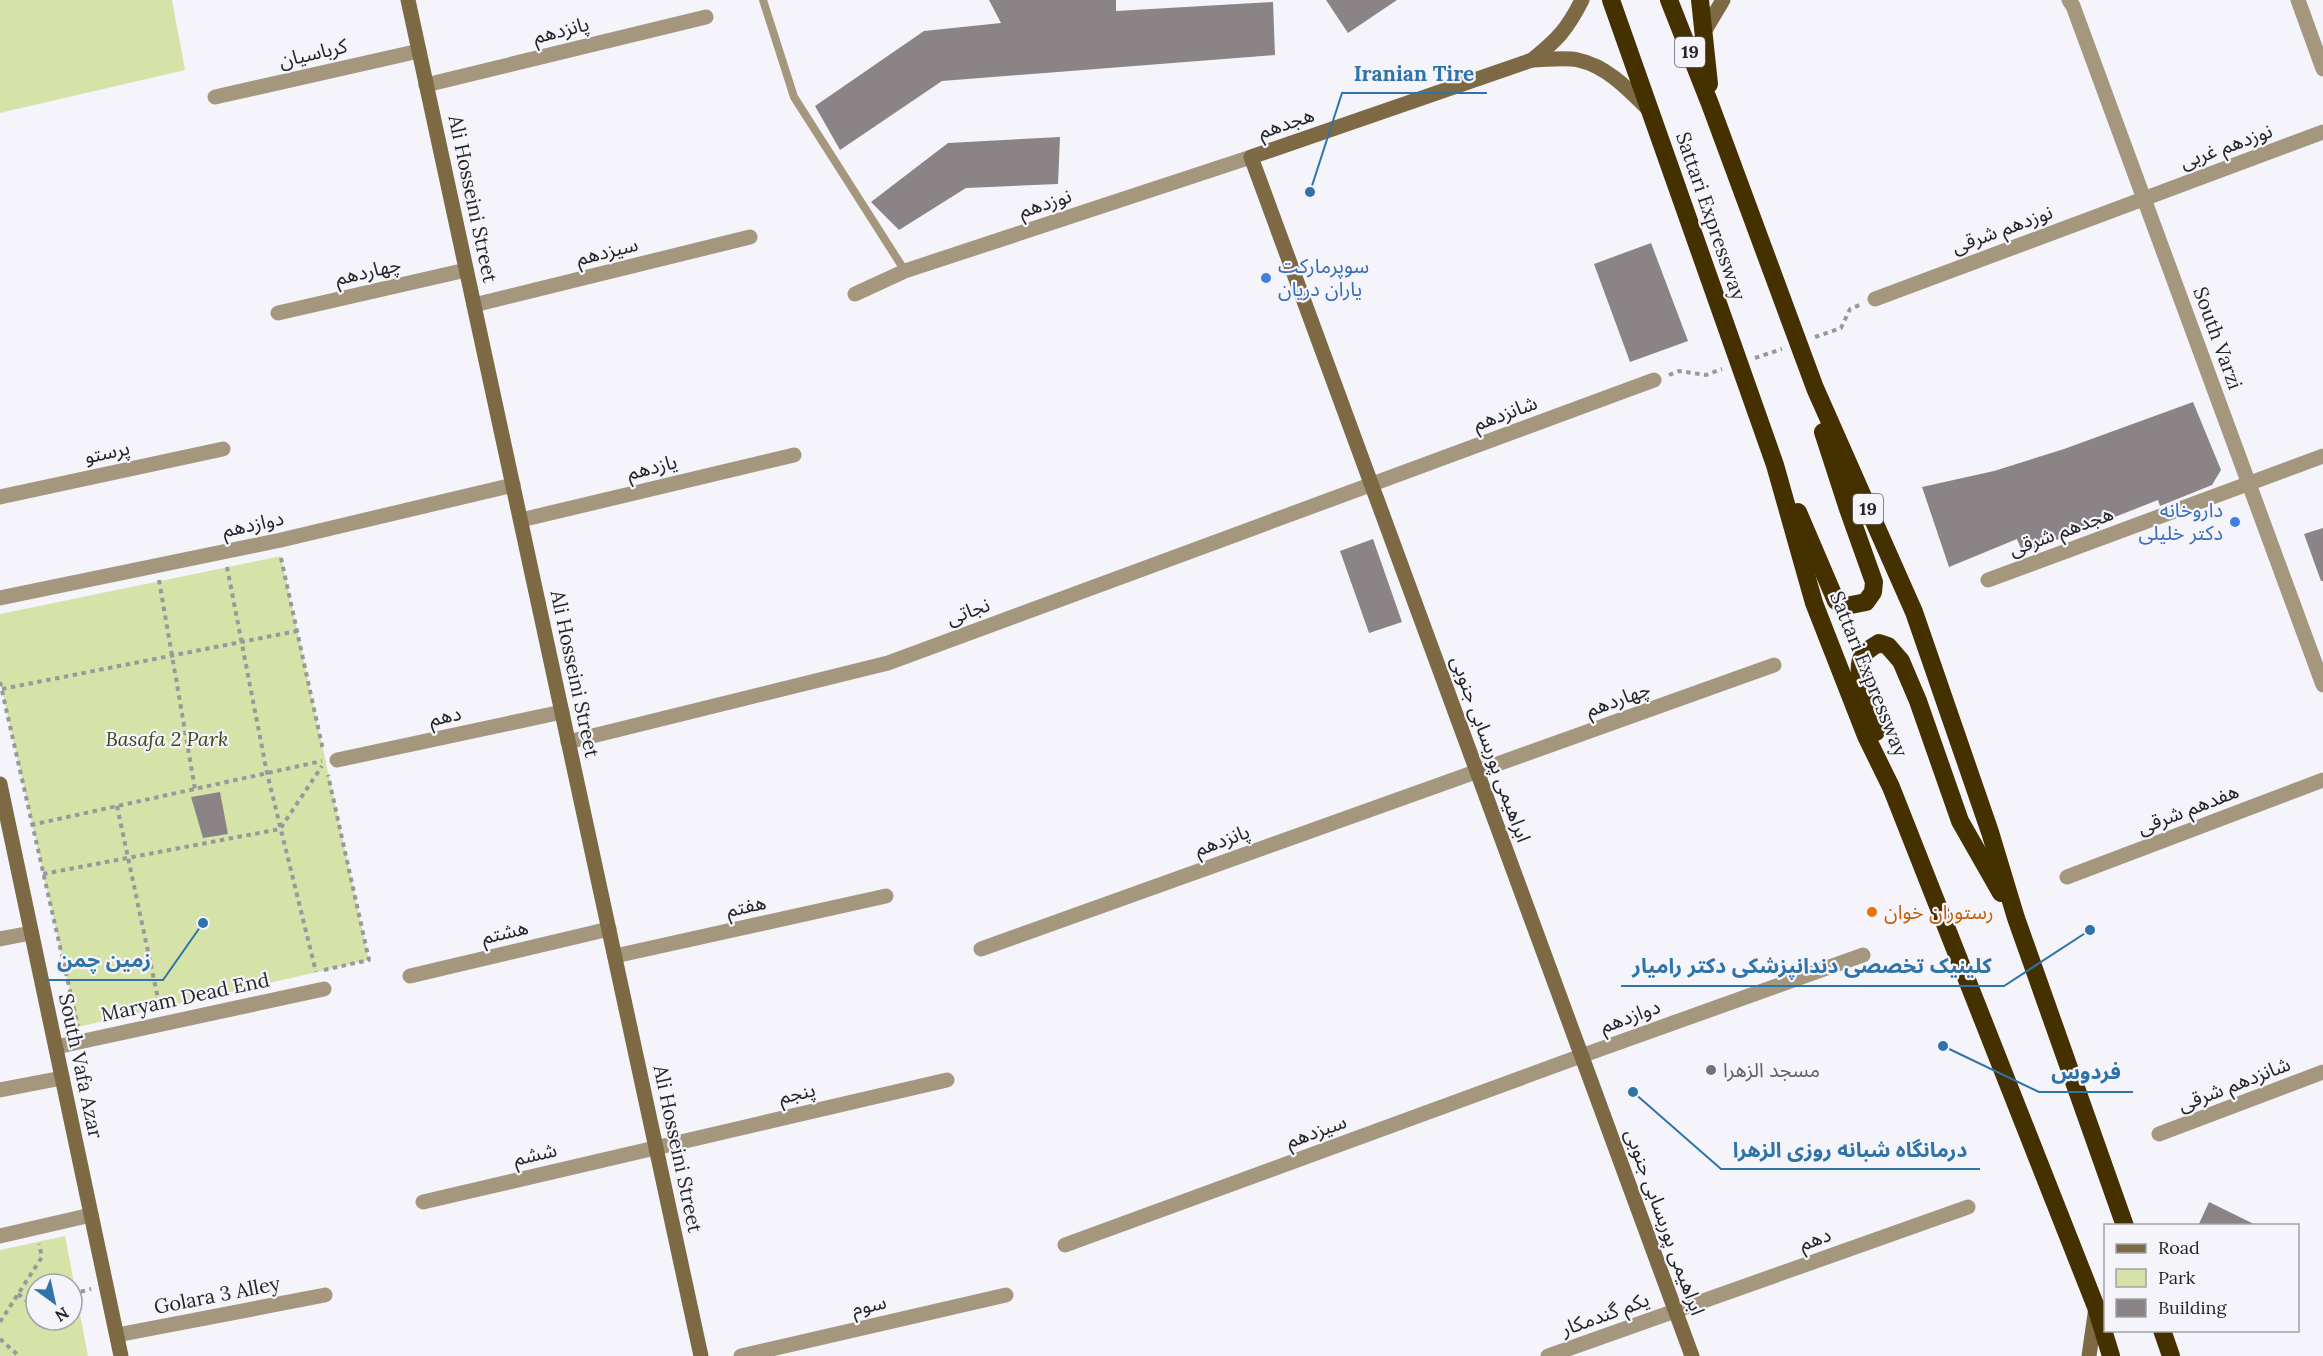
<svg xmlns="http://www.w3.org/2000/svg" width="2323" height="1356" viewBox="0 0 2323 1356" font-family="Lora,'Noto Sans Arabic',serif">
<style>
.green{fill:#d6e3a8;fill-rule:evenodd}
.building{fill:#8b8486}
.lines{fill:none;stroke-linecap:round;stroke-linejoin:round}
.path{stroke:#99989d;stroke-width:4;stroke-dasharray:4.5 4.5;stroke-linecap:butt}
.lane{stroke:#a4977e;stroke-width:8}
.street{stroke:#a4977e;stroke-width:15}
.secondary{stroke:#7d6a45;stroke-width:15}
.highway{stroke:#453000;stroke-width:18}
.shop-dot{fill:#3f7fe0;stroke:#f5f4fb;stroke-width:2}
.food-dot{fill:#e8710a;stroke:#f5f4fb;stroke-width:2}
.worship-dot{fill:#6b7280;stroke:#f5f4fb;stroke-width:2}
.labels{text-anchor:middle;stroke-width:4.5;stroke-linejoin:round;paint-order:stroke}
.shield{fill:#f5f4fb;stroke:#636367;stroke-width:1.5}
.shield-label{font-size:18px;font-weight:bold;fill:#252527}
.street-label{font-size:20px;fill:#252527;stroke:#f5f4fb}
.shop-label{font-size:20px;fill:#366cbe;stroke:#f5f4fb;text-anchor:start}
.park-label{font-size:20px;font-style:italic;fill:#3d4618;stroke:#f5f4fb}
.food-label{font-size:20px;fill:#c56008;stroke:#f5f4fb;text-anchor:start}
.worship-label{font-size:20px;fill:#5b616d;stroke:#f5f4fb;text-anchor:start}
.leader{fill:none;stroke:#2f73a9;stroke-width:2}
.callout-dot{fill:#2f73a9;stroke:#f5f4fb;stroke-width:2}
.callout-label{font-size:21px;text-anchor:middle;font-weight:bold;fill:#2f73a9;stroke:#f5f4fb;stroke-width:4.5;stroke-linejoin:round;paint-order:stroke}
</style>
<rect width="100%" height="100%" fill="#f5f4fb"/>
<g class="green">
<polygon points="0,0 172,0 185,70 0,113"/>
<polygon points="281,556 369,960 78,1027 0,682 0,614"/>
<path d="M65 1236 88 1356H0V1250ZM36 1284H72V1320H36Z"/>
</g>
<g class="building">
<polygon points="989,0 1116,0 1116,11 1273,2 1275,55 942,81 840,150 815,106 924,31 1001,23"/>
<polygon points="1326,0 1397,0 1348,33"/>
<polygon points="1060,137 1058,184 966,188 899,230 871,202 948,143"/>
<polygon points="1651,243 1688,341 1630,362 1594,264"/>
<polygon points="2193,402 2221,470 2212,485 2160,506 2158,500 2023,553 2017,539 1949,567 1922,487 1994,471 2064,449"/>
<polygon points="2323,528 2323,581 2321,581 2304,534"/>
<polygon points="1373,539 1402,622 1369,633 1340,551"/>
<polygon points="220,792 228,834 203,838 191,797"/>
<polygon points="2209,1202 2258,1226 2198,1226"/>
</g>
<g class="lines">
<g class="path">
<polyline points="1815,337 1841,328 1850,309 1862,304"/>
<polyline points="1755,358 1782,349"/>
<polyline points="1669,375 1679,371 1706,375 1722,369"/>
<polyline points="281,558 323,750"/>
<polyline points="227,567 267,773 316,972"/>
<polyline points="159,580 195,789"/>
<polyline points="0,682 78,1026"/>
<polyline points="2,689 297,631"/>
<polyline points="117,806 160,1008"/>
<polyline points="31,825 322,761"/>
<polyline points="43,874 280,829 322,766"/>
<polyline points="324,970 369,960 328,775"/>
<polyline points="18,1294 31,1304 36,1302"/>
<polyline points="72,1294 91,1289"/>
<polyline points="0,1322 42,1257 39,1244"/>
<polyline points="0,1339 19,1356"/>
</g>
<polyline class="lane" points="763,0 794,97 905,271"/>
<g class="street">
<polyline points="2069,0 2073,6 2323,685"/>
<polyline points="2298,0 2323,69"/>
<polyline points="426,85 706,17"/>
<polyline points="215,97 419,51"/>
<polyline points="855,294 905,271 1251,157"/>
<polyline points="1875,299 2323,132"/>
<polyline points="474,305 750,237"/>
<polyline points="278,313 466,270"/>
<polyline points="0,497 223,449"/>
<polyline points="521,520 794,455"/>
<polyline points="1988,580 2323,456"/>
<polyline points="0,598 281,540 513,485"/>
<polyline points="568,742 888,663 1654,380"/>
<polyline points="337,760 562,712"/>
<polyline points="2067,877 2323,780"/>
<polyline points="0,939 31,933"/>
<polyline points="981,949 1774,665"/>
<polyline points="615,956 886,896"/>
<polyline points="410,976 609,929"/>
<polyline points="56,1047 324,989"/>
<polyline points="0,1090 62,1078"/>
<polyline points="2159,1134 2323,1072"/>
<polyline points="423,1202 947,1080"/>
<polyline points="0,1236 91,1215"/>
<polyline points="1065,1245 1581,1056 1863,955"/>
<polyline points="117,1335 325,1295"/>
<polyline points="741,1356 1006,1295"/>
<polyline points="1548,1356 1968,1207"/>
</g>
<g class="secondary">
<polyline points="408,0 701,1356"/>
<path d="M1582 0C1567 30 1557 40 1532 60L1251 157 1692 1356"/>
<polyline points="1704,32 1723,0"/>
<path d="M1532 60C1546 60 1564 57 1578 60 1607 66 1629 90 1649 110"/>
<polyline points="0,784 121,1356"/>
<polyline points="2089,1356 2096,1307"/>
</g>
<g class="highway">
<polyline points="1611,0 1775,465 1814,603 1866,736 1891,787 2096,1307 2111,1356"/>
<polyline points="1669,0 1710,104 1815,388 1914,612 1990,832 2016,918 2125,1226"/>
<polyline points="1700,0 1709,84"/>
<polyline points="1798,512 1836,601 1846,606 1866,602 1873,592 1874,582 1848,509 1823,432"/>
<path d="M1876 732C1870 714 1851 670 1864 654 1868 649 1874 646 1879 643L1888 646 1901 661 1918 701 1960 821 2001 893"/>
<polyline points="2162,1330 2171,1356"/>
</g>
</g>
<g class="shop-dot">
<circle cx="1266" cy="278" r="6"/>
<circle cx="2235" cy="522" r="6"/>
</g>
<circle class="food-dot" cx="1872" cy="912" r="6"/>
<circle class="worship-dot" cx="1711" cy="1070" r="6"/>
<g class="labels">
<g class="shield">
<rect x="1675" y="37" width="30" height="30" rx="4.5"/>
<rect x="1853" y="494" width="30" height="30" rx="4.5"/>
</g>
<g class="shield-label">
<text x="1690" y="58">19</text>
<text x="1868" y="515">19</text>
</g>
<g class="street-label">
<text transform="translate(561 30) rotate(-14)" y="7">پانزدهم</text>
<text transform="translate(313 53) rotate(-13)" y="7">کرباسیان</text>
<text transform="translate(1286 123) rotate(-19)" y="7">هجدهم</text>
<text transform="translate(2226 146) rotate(-20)" y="7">نوزدهم غربی</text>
<text transform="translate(473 199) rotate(78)" y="7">Ali Hosseini Street</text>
<text transform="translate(1045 203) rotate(-18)" y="7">نوزدهم</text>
<text transform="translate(1711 216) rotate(71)" y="7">Sattari Expressway</text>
<text transform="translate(2002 229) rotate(-20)" y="7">نوزدهم شرقی</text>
<text transform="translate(607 251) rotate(-14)" y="7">سیزدهم</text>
<text transform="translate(368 271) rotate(-13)" y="7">چهاردهم</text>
<text transform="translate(2218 338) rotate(70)" y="7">South Varzi</text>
<text transform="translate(1505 413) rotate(-20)" y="7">شانزدهم</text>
<text transform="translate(107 452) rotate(-12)" y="7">پرستو</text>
<text transform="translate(652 467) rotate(-14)" y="7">یازدهم</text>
<text transform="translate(253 524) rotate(-12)" y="7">دوازدهم</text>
<text transform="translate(2061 531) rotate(-20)" y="7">هجدهم شرقی</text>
<text transform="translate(968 611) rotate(-20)" y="7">نجاتی</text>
<text transform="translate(575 674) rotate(78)" y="7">Ali Hosseini Street</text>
<text transform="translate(1869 674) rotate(68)" y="7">Sattari Expressway</text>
<text transform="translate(1618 699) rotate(-20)" y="7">چهاردهم</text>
<text transform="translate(445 716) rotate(-12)" y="7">دهم</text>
<text transform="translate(1491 749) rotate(70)" y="7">ابراهیمی پوربسابی جنوبی</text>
<text transform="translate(2188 809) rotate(-21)" y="7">هفدهم شرقی</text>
<text transform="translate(1222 840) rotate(-20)" y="7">پانزدهم</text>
<text transform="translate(746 906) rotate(-13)" y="7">هفتم</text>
<text transform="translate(505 932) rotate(-13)" y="7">هشتم</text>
<text transform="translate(185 997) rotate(-12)" y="7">Maryam Dead End</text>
<text transform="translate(1630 1016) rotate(-20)" y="7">دوازدهم</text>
<text transform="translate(81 1066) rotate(78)" y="7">South Vafa Azar</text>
<text transform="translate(2234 1084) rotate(-21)" y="7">شانزدهم شرقی</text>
<text transform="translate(797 1093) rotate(-13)" y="7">پنجم</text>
<text transform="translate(1316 1131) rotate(-20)" y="7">سیزدهم</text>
<text transform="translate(678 1149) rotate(78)" y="7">Ali Hosseini Street</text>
<text transform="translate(535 1154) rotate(-13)" y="7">ششم</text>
<text transform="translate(1665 1222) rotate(70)" y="7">ابراهیمی پوربسابی جنوبی</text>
<text transform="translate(1815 1239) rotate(-20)" y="7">دهم</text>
<text transform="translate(217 1295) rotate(-11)" y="7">Golara 3 Alley</text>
<text transform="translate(869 1305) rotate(-13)" y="7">سوم</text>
<text transform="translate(1605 1314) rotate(-20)" y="7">یکم گندمکار</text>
</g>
<g class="shop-label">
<text x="1278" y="273">سوپرمارکت<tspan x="1278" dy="23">یاران دریان</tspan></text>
<text x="2223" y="517" text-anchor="end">داروخانه<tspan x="2223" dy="23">دکتر خلیلی</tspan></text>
</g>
<g class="park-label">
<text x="167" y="746">Basafa 2 Park</text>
</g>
<g class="food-label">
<text x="1884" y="919">رستوران خوان</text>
</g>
<g class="worship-label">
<text x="1723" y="1077">مسجد الزهرا</text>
</g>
</g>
<path class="leader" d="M1310 192L1342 93H1487M203 923L163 980H45M2090 930L2004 986H1621M1943 1046L2039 1092H2133M1633 1092L1721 1169H1980"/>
<g class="callout-dot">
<circle cx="1310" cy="192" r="6"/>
<circle cx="203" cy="923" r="6"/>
<circle cx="2090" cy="930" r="6"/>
<circle cx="1943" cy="1046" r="6"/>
<circle cx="1633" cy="1092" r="6"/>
</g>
<g class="callout-label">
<text x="1414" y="81">Iranian Tire</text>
<text x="104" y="967">زمین چمن</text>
<text x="1812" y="973">کلینیک تخصصی دندانپزشکی دکتر رامیار</text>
<text x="2086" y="1079">فردوس</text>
<text x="1850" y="1157">درمانگاه شبانه روزی الزهرا</text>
</g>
<rect x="2104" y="1224" width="195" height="108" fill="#f5f4fb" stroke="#a2a1a6" stroke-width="1.5"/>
<rect x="2116" y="1244" width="30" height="9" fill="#7d6a45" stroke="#a2a1a6" stroke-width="1.5"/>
<text x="2158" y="1254" font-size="18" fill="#252527">Road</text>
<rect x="2116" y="1269" width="30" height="18" fill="#d6e3a8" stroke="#a2a1a6" stroke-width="1.5"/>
<text x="2158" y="1284" font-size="18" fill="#252527">Park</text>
<rect x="2116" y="1299" width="30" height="18" fill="#8b8486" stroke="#a2a1a6" stroke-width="1.5"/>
<text x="2158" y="1314" font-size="18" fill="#252527">Building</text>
<g transform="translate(54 1302) rotate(147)"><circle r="28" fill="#f5f4fb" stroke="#a2a1a6" stroke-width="1.5"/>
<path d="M0-4.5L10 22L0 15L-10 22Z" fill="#2f73a9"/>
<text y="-9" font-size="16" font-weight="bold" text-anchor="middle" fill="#252527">N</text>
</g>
</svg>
